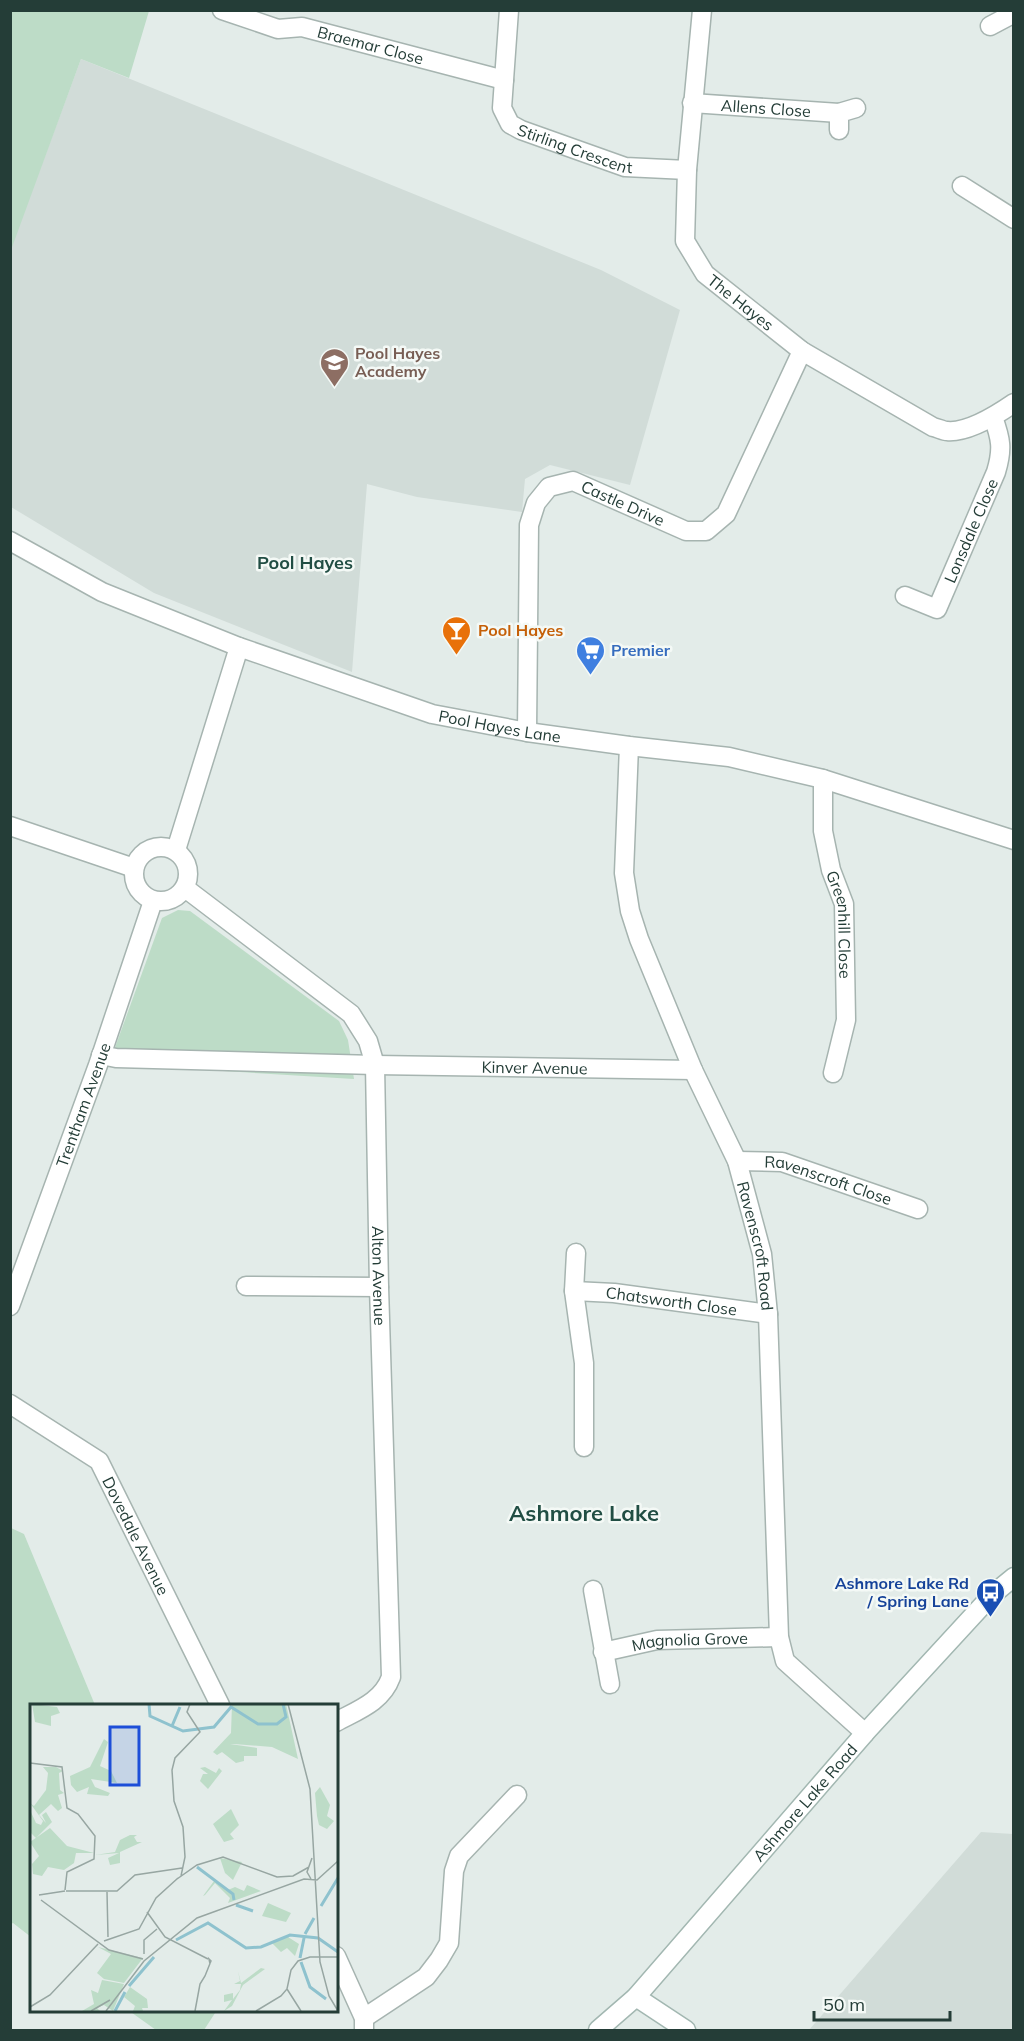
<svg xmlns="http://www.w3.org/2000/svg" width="1024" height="2041" viewBox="0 0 1024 2041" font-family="Mulish,sans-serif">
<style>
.built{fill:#d1dcd8}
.green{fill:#bddcc7}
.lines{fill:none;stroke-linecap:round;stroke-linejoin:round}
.street-casing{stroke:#a6b4b0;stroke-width:21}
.secondary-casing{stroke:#a2b7b1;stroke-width:21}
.street{stroke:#fff;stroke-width:18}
.secondary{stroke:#fff;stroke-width:18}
.labels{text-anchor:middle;stroke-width:5;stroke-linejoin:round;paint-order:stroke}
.street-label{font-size:16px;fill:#243d37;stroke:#f4f9f6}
.education-label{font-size:16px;font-weight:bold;fill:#785e54;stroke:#f4f9f6;text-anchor:start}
.food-label{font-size:16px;font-weight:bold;fill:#c56008;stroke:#f4f9f6;text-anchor:start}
.shop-label{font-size:16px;font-weight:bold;fill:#366cbe;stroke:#f4f9f6;text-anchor:start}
.transit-label{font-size:16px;font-weight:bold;fill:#164399;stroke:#f4f9f6;text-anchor:end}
.neighbourhood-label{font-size:18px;font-weight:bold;fill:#214e44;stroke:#f4f9f6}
.district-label{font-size:22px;font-weight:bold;fill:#214e44;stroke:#f4f9f6}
.inset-river{fill:none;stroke:#8ec2ce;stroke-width:3}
.inset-road{fill:none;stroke:#97a6a2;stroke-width:1.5}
.view{fill:#1d4ed8;fill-opacity:0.15;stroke:#1d4ed8;stroke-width:3}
.inset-edge{fill:none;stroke:#243d37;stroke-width:3}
</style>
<rect width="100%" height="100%" fill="#e3ece9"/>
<g class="built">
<polygon points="81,59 601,270 680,310 630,485 550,465 525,479 522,512 417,497 367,484 352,672 154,593 11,507 10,250"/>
<polygon points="981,1832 1013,1834 1013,2030 809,2030"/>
</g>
<g class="green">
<polygon points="11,10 149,11 129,78 81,59 11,250"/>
<polygon points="178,910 190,911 339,1021 348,1040 354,1079 109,1064 162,918"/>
<polygon points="11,1528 24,1534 95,1705 32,1705 31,1937 13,1923 11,1924"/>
<polygon points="128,2010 217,2010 204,2030 156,2030"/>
</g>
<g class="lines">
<defs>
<g id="street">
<path id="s1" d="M222 10 278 29 302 27 504 80"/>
<path id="s2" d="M509 10 502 108 510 124 521 130 625 167 687 170"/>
<path id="s3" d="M702 10 687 170 685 241 705 274 802 351 933 427C938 428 943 431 947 431 968 433 998 414 1014 403"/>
<polyline points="990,26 1007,17 1006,10"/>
<path id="s4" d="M692 103 839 113"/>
<polyline points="839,130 839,113 856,108"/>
<polyline points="962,186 1014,219"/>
<path id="s5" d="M10 541 102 592 239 647 432 714 527 732 629 746 729 757 823 779 1014 840"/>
<path id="s6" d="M905 596 937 609 996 472C1003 449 1001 439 993 417"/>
<path id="s7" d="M527 732 529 525 536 503 549 487 573 481 686 531H706L726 514 802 351"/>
<path id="s8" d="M629 746 624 873 630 911 639 939 693 1070 737 1161 762 1254 768 1314 779 1637 785 1661 865 1733"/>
<path id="s9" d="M823 779V831L831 870 844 904 846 1020 833 1073"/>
<polyline points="10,826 134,868"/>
<circle cx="161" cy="874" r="27"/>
<polyline points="176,850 239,647"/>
<path id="s10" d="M185 888 351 1014 368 1041 375 1065 379 1287 391 1677C382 1702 358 1710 336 1722"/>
<path id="s11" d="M101 1055 116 1058 375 1065 693 1070"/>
<path id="s12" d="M737 1161 782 1162 918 1209"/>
<polyline points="576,1253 574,1291 584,1363 584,1447"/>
<polyline points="246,1286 379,1287"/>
<path id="s13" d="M574 1291 614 1293 768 1314"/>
<path id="s14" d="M10 1306 98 1065 153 901"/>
<path id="s15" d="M10 1404 99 1461 220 1705"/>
<polyline points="593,1590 610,1684"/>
<path id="s16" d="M603 1652 657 1640 779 1637"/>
<polyline points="336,1956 364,2018 364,2029"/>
<polyline points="364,2018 426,1977 439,1960 449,1943 454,1871 459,1856 517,1795"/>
</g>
<g id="secondary">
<polyline points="636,1997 686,2030"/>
<path id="s17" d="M598 2030 636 1997 865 1733 992 1595 1014 1577"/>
</g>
</defs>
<use href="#street" class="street-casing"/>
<use href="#secondary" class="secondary-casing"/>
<use href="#street" class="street"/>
<use href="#secondary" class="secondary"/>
</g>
<defs>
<symbol id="school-pin" viewBox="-11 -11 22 30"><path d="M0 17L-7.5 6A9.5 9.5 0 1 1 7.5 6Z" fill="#8d6e63" stroke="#f4f9f6"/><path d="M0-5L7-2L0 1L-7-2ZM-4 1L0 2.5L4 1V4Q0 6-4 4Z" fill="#fff"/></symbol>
<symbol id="bar-pin" viewBox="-11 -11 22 30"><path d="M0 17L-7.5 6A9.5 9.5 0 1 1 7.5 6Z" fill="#e8710a" stroke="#f4f9f6"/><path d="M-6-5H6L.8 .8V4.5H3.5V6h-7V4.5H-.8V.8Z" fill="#fff"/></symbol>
<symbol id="supermarket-pin" viewBox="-11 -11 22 30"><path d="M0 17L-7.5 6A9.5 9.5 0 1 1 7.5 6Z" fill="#3f7fe0" stroke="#f4f9f6"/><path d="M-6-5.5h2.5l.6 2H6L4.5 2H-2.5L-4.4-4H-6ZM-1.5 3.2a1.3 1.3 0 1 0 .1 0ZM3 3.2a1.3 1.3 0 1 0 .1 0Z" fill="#fff"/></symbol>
<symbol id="bus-pin" viewBox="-11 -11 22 30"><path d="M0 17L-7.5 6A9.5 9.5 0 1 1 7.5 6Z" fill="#1a4fb4" stroke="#f4f9f6"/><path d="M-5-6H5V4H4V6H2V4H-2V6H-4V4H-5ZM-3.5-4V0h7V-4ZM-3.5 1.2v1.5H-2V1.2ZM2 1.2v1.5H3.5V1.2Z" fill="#fff"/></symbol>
</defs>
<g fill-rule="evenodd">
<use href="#school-pin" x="318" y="346" width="33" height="45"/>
<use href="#bar-pin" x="440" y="614" width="33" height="45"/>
<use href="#supermarket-pin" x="574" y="634" width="33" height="45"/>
<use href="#bus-pin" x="974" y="1576" width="33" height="45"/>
</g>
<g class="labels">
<g class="street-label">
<text dy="6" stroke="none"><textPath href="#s1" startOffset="154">Braemar Close</textPath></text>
<text dy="6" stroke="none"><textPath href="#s4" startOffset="74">Allens Close</textPath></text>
<text dy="6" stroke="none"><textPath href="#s2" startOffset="186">Stirling Crescent</textPath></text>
<text dy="6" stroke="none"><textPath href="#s3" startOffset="316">The Hayes</textPath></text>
<text dy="6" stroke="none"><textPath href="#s7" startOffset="330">Castle Drive</textPath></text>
<text dy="6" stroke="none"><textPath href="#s6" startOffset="120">Lonsdale Close</textPath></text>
<text dy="6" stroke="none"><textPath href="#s5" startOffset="526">Pool Hayes Lane</textPath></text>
<text dy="6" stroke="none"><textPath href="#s9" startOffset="148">Greenhill Close</textPath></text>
<text dy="6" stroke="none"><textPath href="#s11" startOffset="434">Kinver Avenue</textPath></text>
<text dy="6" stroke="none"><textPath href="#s14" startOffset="214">Trentham Avenue</textPath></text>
<text dy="6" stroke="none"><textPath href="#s12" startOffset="94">Ravenscroft Close</textPath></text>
<text dy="6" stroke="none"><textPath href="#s8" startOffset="525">Ravenscroft Road</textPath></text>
<text dy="6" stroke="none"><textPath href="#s10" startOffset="476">Alton Avenue</textPath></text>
<text dy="6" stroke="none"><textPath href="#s13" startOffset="98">Chatsworth Close</textPath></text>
<text dy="6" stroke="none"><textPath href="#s15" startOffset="189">Dovedale Avenue</textPath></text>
<text dy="6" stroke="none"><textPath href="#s16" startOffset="88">Magnolia Grove</textPath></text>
<text dy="6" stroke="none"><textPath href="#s17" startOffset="308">Ashmore Lake Road</textPath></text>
</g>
<g class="education-label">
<text x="355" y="359">Pool Hayes<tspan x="355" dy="18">Academy</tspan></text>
</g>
<g class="food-label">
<text x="478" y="636">Pool Hayes</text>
</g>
<g class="shop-label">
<text x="611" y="656">Premier</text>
</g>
<g class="transit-label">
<text x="969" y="1589">Ashmore Lake Rd<tspan x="969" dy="18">/ Spring Lane</tspan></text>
</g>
<g class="neighbourhood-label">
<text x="305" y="569">Pool Hayes</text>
</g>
<g class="district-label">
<text x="584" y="1521">Ashmore Lake</text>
</g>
</g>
<g transform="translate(30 1704)">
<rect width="308" height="308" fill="#e3ece9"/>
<path d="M2 0 27 3 30 9 21 12V22L5 18ZM202 0H256L268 55 242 43 204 40H200L227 44V52H214V57L206 59 192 48 187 51 183 48 201 29ZM74 35 78 38 70 62 81 67 87 79 61 75 65 83 80 89 78 92 57 90 59 83 47 88 41 81 40 72 60 63ZM13 63H26L33 67 29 69 30 86 34 89 28 91 32 104 28 107 21 100 9 111 16 119 12 111 16 108 22 118 6 134 0 128V106L6 119 11 121 13 117 0 99 4 102 16 86 18 69ZM175 63 186 69 189 64 192 67 178 85 170 77 173 70H178L170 64ZM290 83 300 101 297 112 304 117 297 125 289 121 287 112 285 89ZM201 105 209 121 200 130 204 135 194 138 183 120ZM20 124 37 142 64 149H46L44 159 34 166 18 163 12 172 3 170 2 160 9 152 0 138ZM100 131H107L104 133 107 138H112L90 148V159L80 161 78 154 89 149 65 151 85 148 90 136ZM190 154 212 158 203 176 195 169ZM182 173 198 186 205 183 214 187 217 181 231 187 198 199 200 194 185 179 175 191 173 192 184 177ZM238 199 261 209 256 218 232 212ZM258 233 269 240 265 252 257 244 251 248 242 239ZM68 243 113 254 94 279 74 275 67 269 81 250ZM231 264 235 265 213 281 202 302 194 307 202 296 194 298V291L203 289V295L210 286 211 280H204L210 277 208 267 211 279ZM72 276 94 280 83 307 74 301 67 304 70 307H52L64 300 61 286 68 289ZM100 283 117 295 118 304H112L113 307H103L105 302 94 293Z" fill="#bddcc7"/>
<path class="inset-river" d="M119 0 120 12 153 27 184 23 201 3 228 20H247L256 13 253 0M142 22 150 3M167 163 203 190 204 196M206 201 223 207M291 202 308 174M275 230 284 214M146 236 178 219 216 244 231 243 260 231 288 234 308 248M270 254 274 234M271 258 280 283 296 295M99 282 124 253M85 307 95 288"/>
<path class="inset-road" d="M258 0 280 85 290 258 299 292 308 307M0 59 32 63 37 104 48 110 65 132 64 155 37 168 35 186M151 172 155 153 153 123 144 97 142 66 145 54 170 28 157 8 160 0M147 175 167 161 193 153 247 173 263 172 279 163M281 175 277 168 282 154M36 187H87L105 171 152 164M77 188 78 233M9 191 35 187M11 196 79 246 113 255M117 208 135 233 178 255M74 237 109 225 126 194 148 174M114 250V236L127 225M257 285 271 307M0 303 20 291 68 240M61 307 80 296M76 307 114 257 167 214 274 175 287 176 308 157M165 307 170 280 175 272 181 257 179 255 180 260M226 307 251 292 257 285 261 266 268 257 280 253H308"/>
<path class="view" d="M80 23H109V81H80Z"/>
<rect width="308" height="308" class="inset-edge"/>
</g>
<rect width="1024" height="2041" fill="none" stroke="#243d37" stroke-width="24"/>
<path d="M814 2011v9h136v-9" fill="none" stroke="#243d37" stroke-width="3"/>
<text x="823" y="2011" font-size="18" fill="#243d37" stroke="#f4f9f6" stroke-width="4.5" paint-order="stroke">50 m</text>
</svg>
